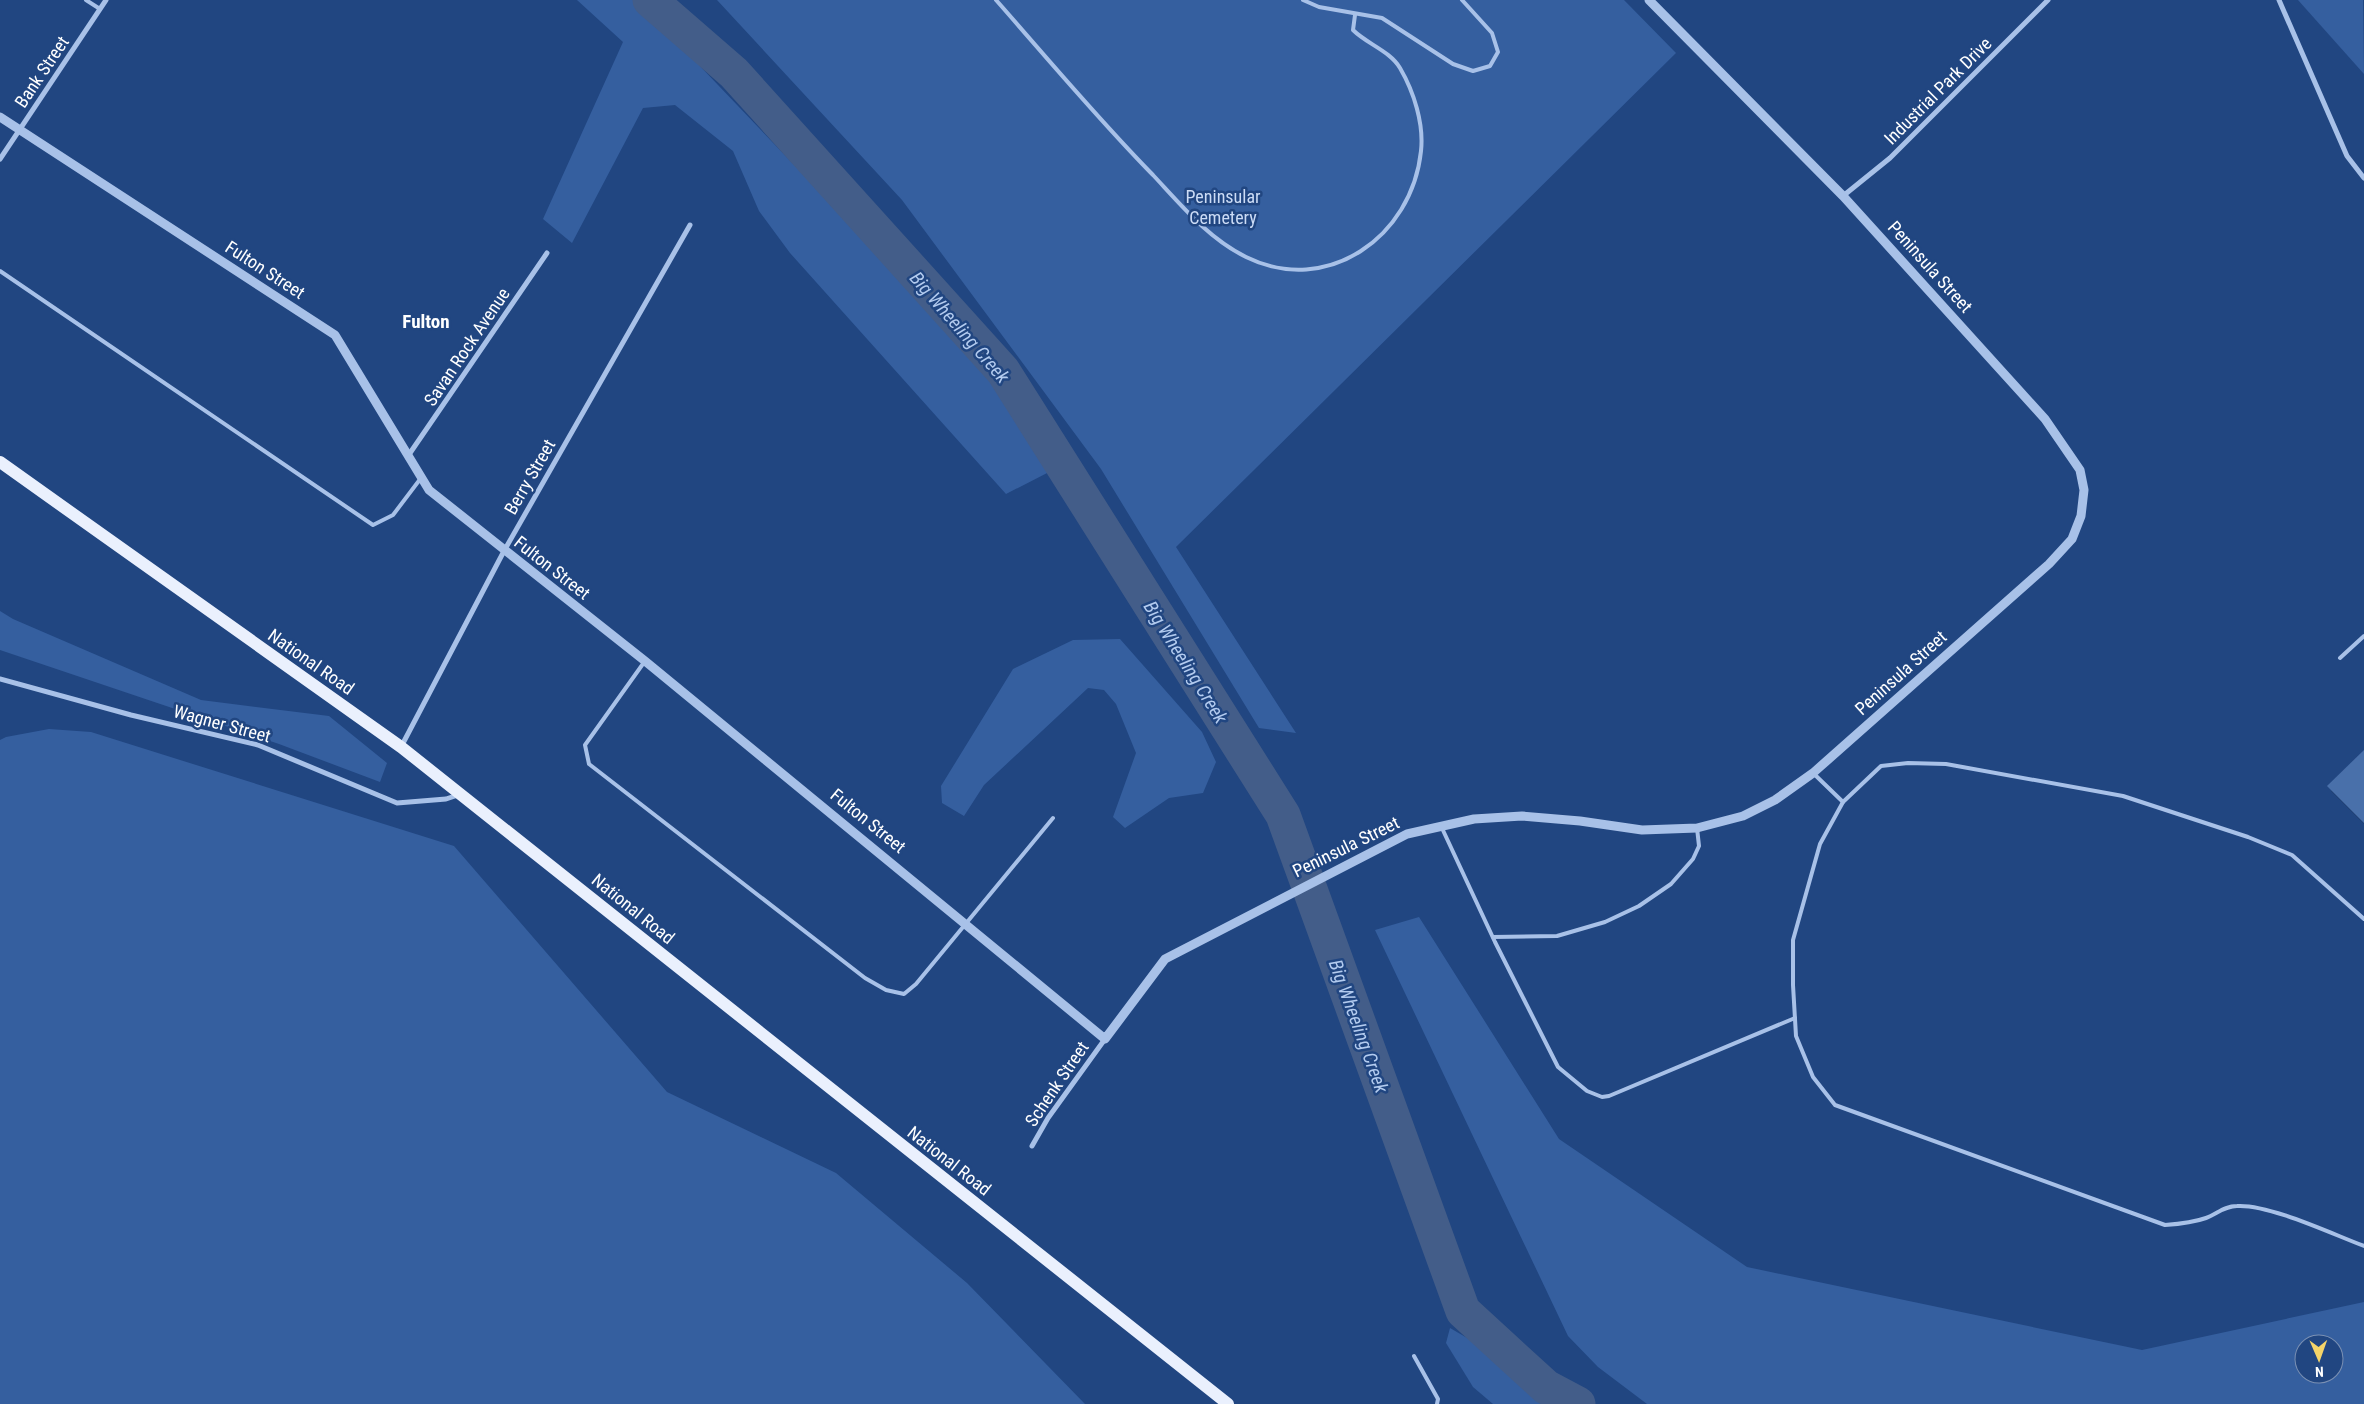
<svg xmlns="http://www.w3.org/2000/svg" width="2364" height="1404" viewBox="0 0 2364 1404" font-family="'Roboto Condensed',sans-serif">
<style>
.green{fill:#355f9f;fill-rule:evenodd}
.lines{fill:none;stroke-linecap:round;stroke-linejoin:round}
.river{stroke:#435d89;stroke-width:35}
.building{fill:#4a70aa;filter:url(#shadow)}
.service{stroke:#a8c1e8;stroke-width:4}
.minor{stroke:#a8c1e8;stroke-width:5}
.tertiary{stroke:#a8c1e8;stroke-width:9}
.primary{stroke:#eaf0fd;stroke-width:12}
.labels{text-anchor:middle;stroke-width:5;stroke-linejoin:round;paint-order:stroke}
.street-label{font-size:18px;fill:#fff;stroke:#214681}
.park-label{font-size:18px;fill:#ccdcf6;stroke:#214681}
.neighbourhood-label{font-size:19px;font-weight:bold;fill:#fff;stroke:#214681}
.water-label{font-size:19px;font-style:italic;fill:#b3cbef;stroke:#214681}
</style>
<defs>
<filter id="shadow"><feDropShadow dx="4.5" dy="4.5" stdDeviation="0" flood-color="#0009"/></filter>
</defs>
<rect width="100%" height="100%" fill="#214681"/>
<g class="green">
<polygon points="577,0 637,0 962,341 1051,471 1006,494 790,253 759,211 733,151 675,105 643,108 572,243 543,219 623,42"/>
<polygon points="717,0 1624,0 1676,53 1176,547 1296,733 1259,728 1101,469 902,200"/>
<polygon points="2298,0 2363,0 2364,74"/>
<polygon points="0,611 13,619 201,700 329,716 387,763 380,782 279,744 0,650"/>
<polygon points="1120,639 1202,732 1216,762 1203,793 1169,798 1125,828 1113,817 1136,753 1116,704 1104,690 1088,688 984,785 964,816 942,803 941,786 1013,669 1073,640"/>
<polygon points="49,729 91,732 454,846 667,1092 836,1173 967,1283 1085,1404 0,1404 0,740 6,737"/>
<path d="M1419 917 1559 1139 1747 1267 2142 1350 2364 1302V1404H1647L1598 1367 1568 1336 1375 930ZM2304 1344H2334V1374H2304Z"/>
<polygon points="1450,1328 1512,1364 1563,1404 1493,1404 1473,1387 1446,1343"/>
</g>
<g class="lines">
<polyline class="river" points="650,0 734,73 1003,371 1283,815 1463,1311 1546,1387 1578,1404"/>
</g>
<polygon class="building" points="2364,750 2364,823 2327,786"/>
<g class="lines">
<g class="service">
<polyline points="86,0 100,9"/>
<path d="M996 0C1048 59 1098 119 1153 175 1181 205 1208 238 1246 257 1327 297 1412 237 1421 151 1424 124 1414 92 1400 68 1390 51 1367 44 1353 30L1355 15"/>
<polyline points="1303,0 1319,7 1382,18 1453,64 1473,71 1490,66 1498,52 1492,33 1462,0"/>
<polyline points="0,271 373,525 393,515 421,478"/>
<polyline points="2340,658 2364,636"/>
<polyline points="645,661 585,745 589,764 865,978 886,990 904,994 916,984 1053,818"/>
<polyline points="1813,773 1843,802"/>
<polyline points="1441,826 1495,942 1558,1067 1587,1091 1602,1097 1609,1096 1795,1018"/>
<path d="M2364 919 2292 855 2248 837 2123 796 1946 764 1908 763 1881 766 1843 802 1820 844 1793 940V985L1796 1036 1813 1077 1835 1105 2165 1225C2179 1224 2192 1223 2206 1218 2217 1214 2224 1206 2237 1206 2269 1204 2332 1234 2364 1246"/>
<polyline points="1493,937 1557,936 1605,922 1639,906 1671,884 1693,859 1699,846 1697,828"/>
<polyline points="1414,1356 1438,1399 1437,1404"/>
</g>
<g class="minor">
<polyline points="2279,0 2347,156 2364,178"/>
<polyline points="0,159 106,0"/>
<polyline points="1843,196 1890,158 2048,0"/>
<polyline points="408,456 547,253"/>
<polyline points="0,679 131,715 258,745 397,803 446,799 458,795"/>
<polyline points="401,747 504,551 690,225"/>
<polyline points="1032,1146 1048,1118 1105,1039"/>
</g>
<polyline class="tertiary" points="0,117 335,335 429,490 645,661 1105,1039 1165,959 1407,834 1474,819 1522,816 1580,821 1642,830 1697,828 1743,816 1775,800 1813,773 2049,564 2072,539 2081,516 2084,490 2080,470 2045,419 1843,196 1649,0"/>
<polyline class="primary" points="0,462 401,747 1228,1404"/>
</g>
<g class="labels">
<g class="street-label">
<text transform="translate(42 72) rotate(-56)" y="6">Bank Street</text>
<text transform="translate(1938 91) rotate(-45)" y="6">Industrial Park Drive</text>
<text transform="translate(1930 267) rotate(48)" y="6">Peninsula Street</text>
<text transform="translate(265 270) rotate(33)" y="6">Fulton Street</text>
<text transform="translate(467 347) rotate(-56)" y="6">Savan Rock Avenue</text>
<text transform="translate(530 477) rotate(-60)" y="6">Berry Street</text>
<text transform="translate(552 568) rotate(38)" y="6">Fulton Street</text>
<text transform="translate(311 662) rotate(35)" y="6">National Road</text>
<text transform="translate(1901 673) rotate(-42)" y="6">Peninsula Street</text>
<text transform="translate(222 724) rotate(15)" y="6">Wagner Street</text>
<text transform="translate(868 821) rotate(39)" y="6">Fulton Street</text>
<text transform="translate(1346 847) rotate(-26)" y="6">Peninsula Street</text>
<text transform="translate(633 909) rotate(39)" y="6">National Road</text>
<text transform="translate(1057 1084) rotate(-56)" y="6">Schenk Street</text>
<text transform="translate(949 1161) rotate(38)" y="6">National Road</text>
</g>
<g class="park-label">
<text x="1223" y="203">Peninsular<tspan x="1223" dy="21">Cemetery</tspan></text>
</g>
<g class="neighbourhood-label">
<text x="426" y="328">Fulton</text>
</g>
<g class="water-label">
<text transform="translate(960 327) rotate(49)" y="7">Big Wheeling Creek</text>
<text transform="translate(1186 662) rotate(58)" y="7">Big Wheeling Creek</text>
<text transform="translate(1359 1026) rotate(70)" y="7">Big Wheeling Creek</text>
</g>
</g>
<g transform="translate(2319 1359) rotate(178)"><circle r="24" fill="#214681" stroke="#7a90b3"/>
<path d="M0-4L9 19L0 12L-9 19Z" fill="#f4d469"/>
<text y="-8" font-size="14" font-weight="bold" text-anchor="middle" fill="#ffffff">N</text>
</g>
</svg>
